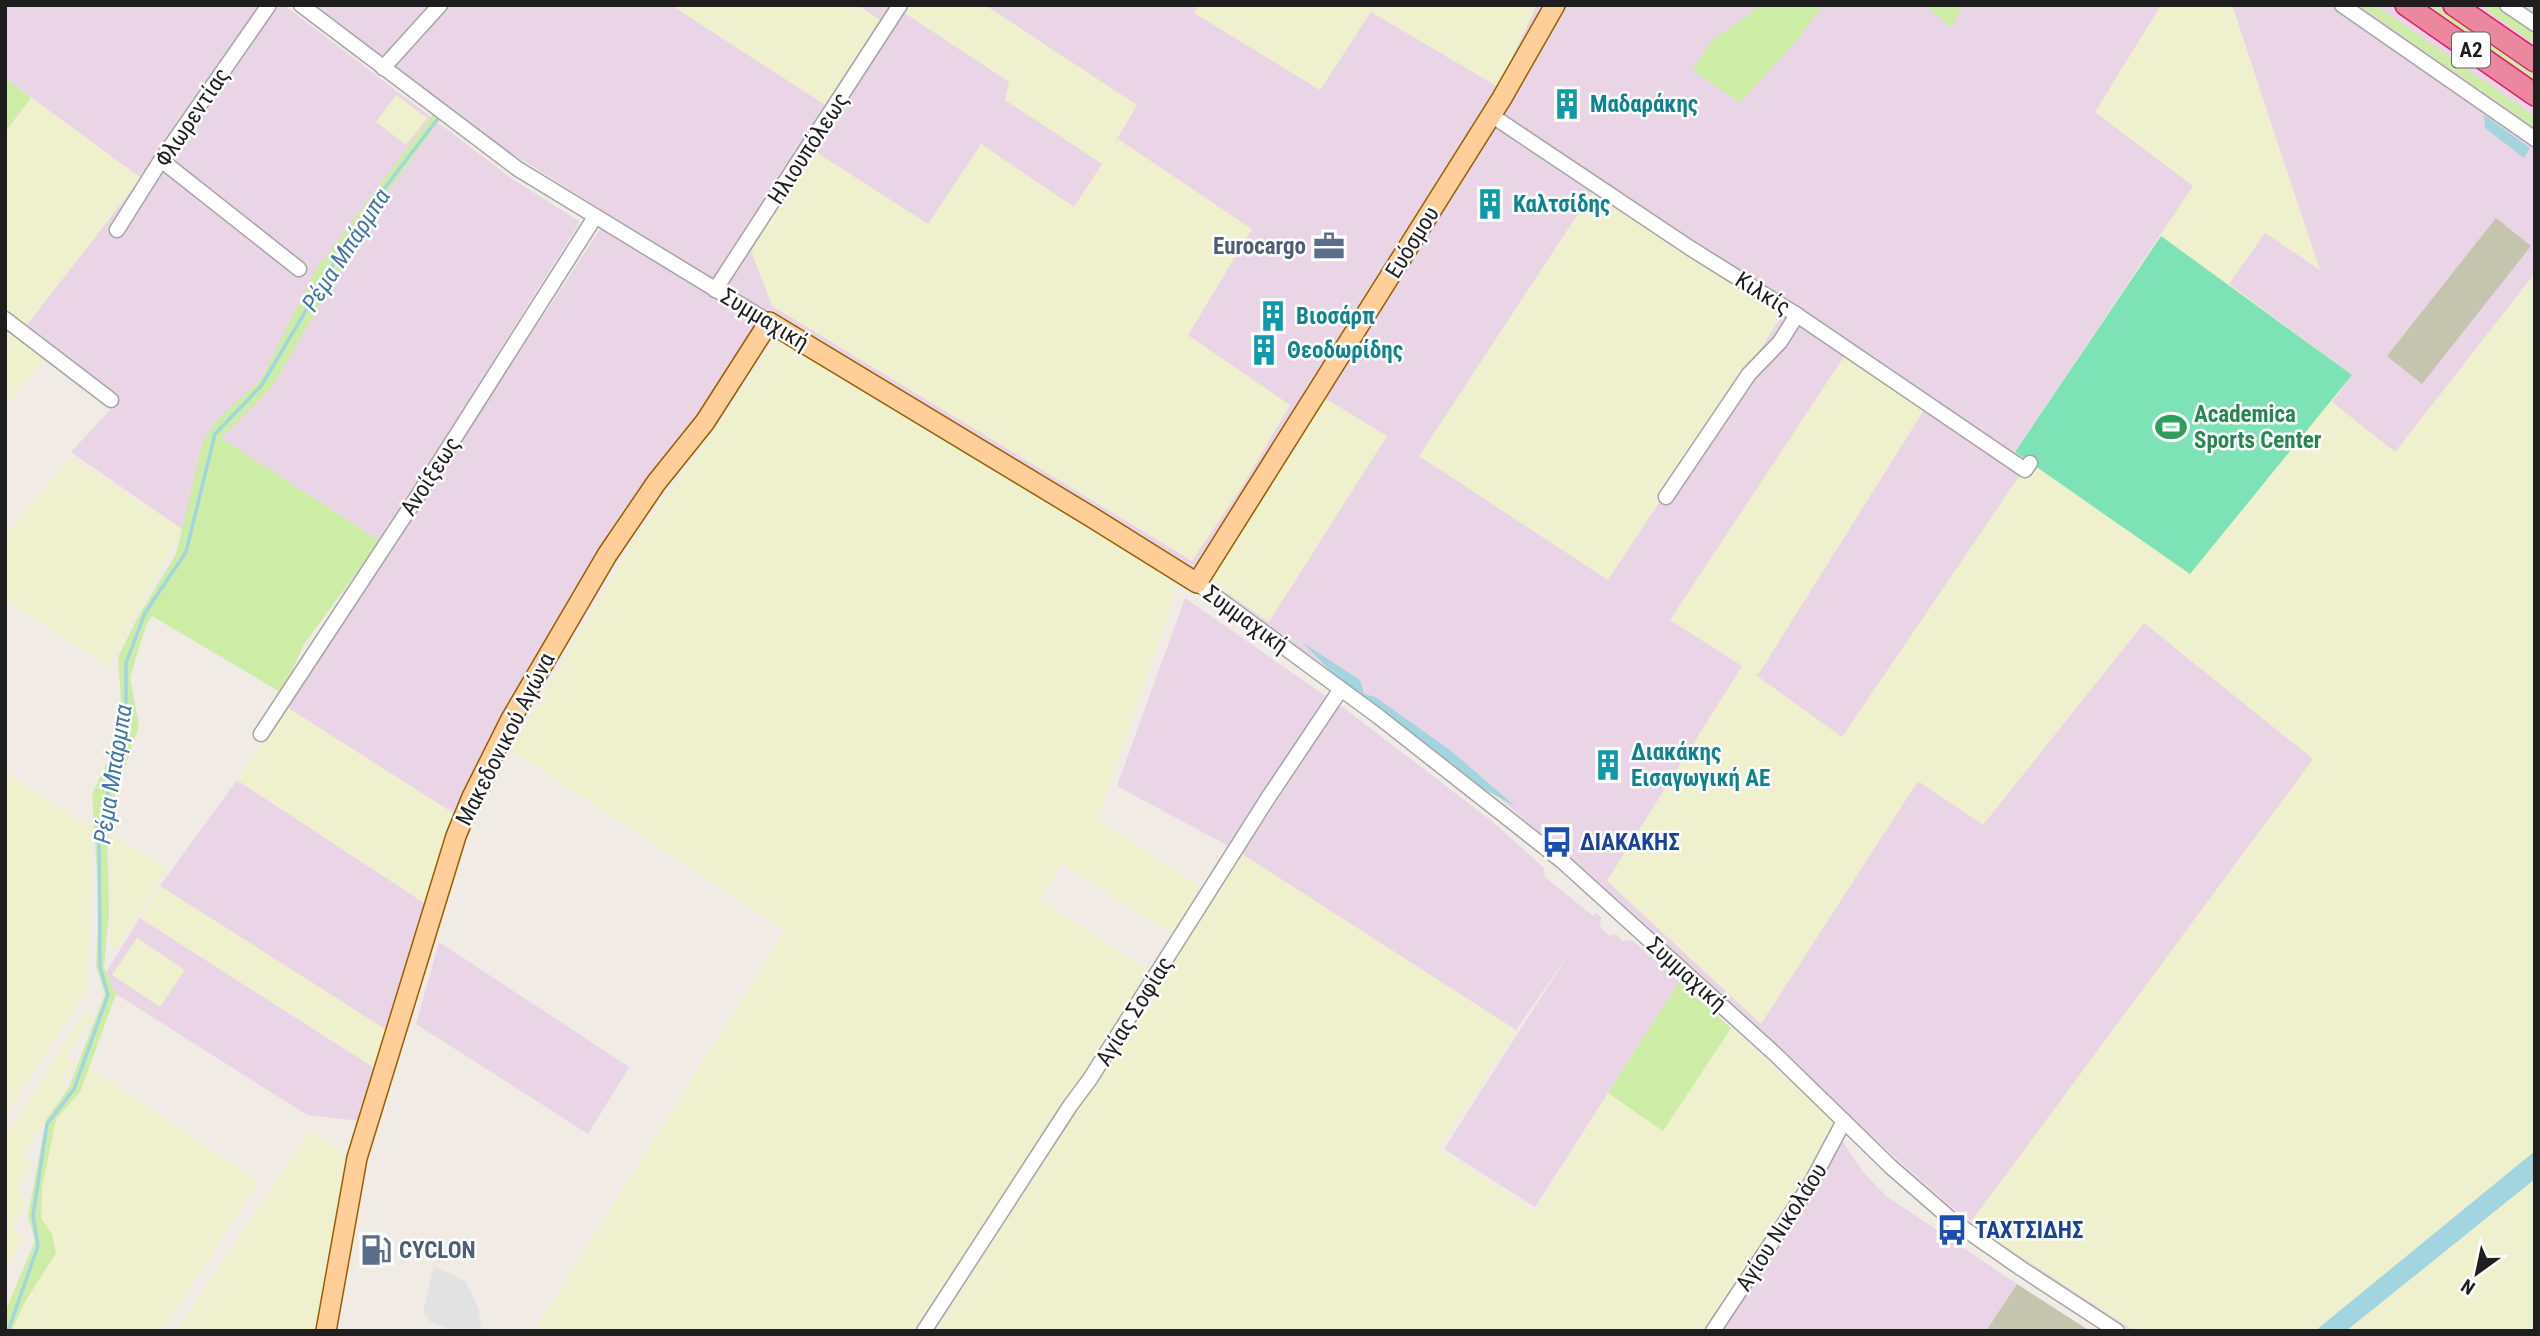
<svg xmlns="http://www.w3.org/2000/svg" width="2540" height="1336" viewBox="0 0 2540 1336" font-family="'Roboto Condensed',sans-serif">
<style>
.industrial{fill:#e9d5e6}
.construction{fill:#c5c4af}
.farmland{fill:#eff0ce}
.grass{fill:#cdeda7}
.pitch{fill:#7de3b7}
.parking{fill:#e2e2e2}
.water{fill:#a2d5e0}
.lines{fill:none;stroke-linecap:round;stroke-linejoin:round}
.stream{stroke:#a2d5e0;stroke-width:3.5}
.minor-casing{stroke:#a5a5a5;stroke-width:17}
.major-casing{stroke:#985e00;stroke-width:22}
.highway-casing{stroke:#e41b6a;stroke-width:24}
.minor{stroke:#fff;stroke-width:14}
.major{stroke:#ffce99;stroke-width:19}
.highway{stroke:#eb879f;stroke-width:21}
.labels{text-anchor:middle;stroke-width:5;stroke-linejoin:round;paint-order:stroke}
.shield{fill:#fff;stroke:#626262;stroke-width:2}
.shield-label{font-size:21px;font-weight:bold;fill:#1e1e1e}
.culture-label{font-size:23px;font-weight:bold;fill:#0d838f;stroke:#fff;text-anchor:start}
.street-label{font-size:23px;fill:#1e1e1e;stroke:#fff}
.service-label{font-size:23px;font-weight:bold;fill:#4e5e75;stroke:#fff;text-anchor:end}
.leisure-label{font-size:23px;font-weight:bold;fill:#27864d;stroke:#fff;text-anchor:start}
.transit-label{font-size:23px;font-weight:bold;fill:#164399;stroke:#fff;text-anchor:start}
.water-label{font-size:24px;font-style:italic;fill:#4077a3;stroke:#fff}
</style>
<rect width="100%" height="100%" fill="#f0ebe4"/>
<g class="industrial">
<polygon points="5,5 284,5 511,178 580,222 380,541 221,439 182,529 71,452 120,399 26,326 141,178 5,78"/>
<polygon points="309,5 2535,5 2535,1331 2130,1331 2050,1278 1950,1206 1841,1109 1587,873 1491,791 1080,500 711,278 498,145"/>
<polygon points="601,228 758,325 564,614 456,815 285,706"/>
<polygon points="1185,598 1327,697 1232,848 1117,786"/>
<polygon points="1340,705 1493,822 1544,868 1545,877 1593,916 1596,913 1601,917 1600,927 1610,936 1616,934 1622,941 1632,940 1679,982 1535,1207 1444,1149 1572,949 1516,1030 1242,854"/>
<polygon points="237,780 426,904 391,1033 160,886"/>
<polygon points="140,918 376,1069 361,1121 307,1115 116,994 106,972"/>
<polygon points="439,942 629,1067 588,1134 416,1024"/>
<polygon points="1841,1139 1863,1172 1886,1196 2017,1284 1986,1331 1719,1331"/>
</g>
<g class="construction">
<polygon points="2496,218 2531,246 2422,384 2387,356"/>
<polygon points="2017,1284 2090,1331 1986,1331"/>
</g>
<g class="farmland">
<polygon points="671,5 858,5 880,20 825,105"/>
<polygon points="908,5 985,5 1137,105 1113,146 1118,139 1252,229 1188,335 1290,405 1243,485 1192,561 772,306 751,251 813,150 928,224 981,144 1074,207 1102,164 1005,100 1009,82 903,12"/>
<polygon points="1199,5 1537,5 1498,87 1371,12 1320,90 1194,13"/>
<polygon points="2161,5 2232,5 2320,270 2265,233 2229,284 2352,375 2332,402 2395,452 2535,273 2535,1331 2134,1331 1970,1223 2313,759 2144,623 1983,825 1918,781 1761,1024 1607,881 1742,666 1670,620 1845,355 1924,410 1758,675 1753,673 1842,737 2020,475 2026,478 2035,467 2015,452 2193,186 2095,112"/>
<polygon points="396,95 427,118 406,145 376,122"/>
<polygon points="31,98 141,178 26,326 5,309 5,132"/>
<polygon points="1593,191 1782,316 1608,580 1419,456"/>
<polygon points="5,326 45,357 5,409"/>
<polygon points="779,335 1179,581 1098,819 1200,887 1172,934 1061,863 1040,900 1149,971 917,1331 534,1331 785,931 511,750 640,531 704,445"/>
<polygon points="1323,397 1387,436 1269,622 1208,580"/>
<polygon points="70,457 182,529 108,667 5,600 5,535"/>
<polygon points="285,706 456,815 426,904 237,780"/>
<polygon points="5,772 93,829 87,989 5,1116"/>
<polygon points="110,833 168,868 115,950 111,948"/>
<polygon points="1242,854 1516,1030 1439,1149 1535,1212 1608,1093 1663,1130 1731,1028 1838,1124 1815,1168 1705,1331 936,1331"/>
<polygon points="160,886 391,1033 376,1069 140,918"/>
<polygon points="137,938 185,970 160,1007 112,975"/>
<polygon points="87,1009 93,1015 66,1058 73,1064 63,1081 67,1085 23,1156 32,1164 17,1190 26,1203 12,1229 25,1238 5,1271 5,1138"/>
<polygon points="88,1066 259,1182 162,1331 12,1331 23,1305 56,1253 52,1234 41,1218 42,1188 56,1119 80,1092"/>
<polygon points="311,1132 353,1159 321,1331 177,1331 306,1135"/>
</g>
<g class="grass">
<polygon points="1758,5 1823,5 1797,40 1740,103 1692,70 1712,40 1746,17"/>
<polygon points="1924,5 1959,5 1961,10 1951,27"/>
<polygon points="2359,5 2375,5 2535,117 2535,128"/>
<polygon points="2425,5 2435,5 2535,75 2535,81"/>
<polygon points="2479,5 2498,5 2535,31 2535,44"/>
<polygon points="5,78 31,98 5,132"/>
<polygon points="436,110 443,116 373,213 272,387 221,438 380,541 304,644 282,693 152,616 147,623 130,677 139,726 107,819 109,915 104,967 116,994 80,1092 56,1119 42,1188 41,1218 52,1234 56,1253 23,1305 12,1331 5,1331 5,1312 35,1241 28,1216 46,1120 69,1087 105,994 96,967 99,903 92,794 123,730 118,657 139,615 176,554 203,441 216,421 261,379 317,268"/>
<polygon points="1679,982 1731,1028 1663,1131 1608,1093"/>
</g>
<polygon class="pitch" points="2161,236 2352,375 2190,574 2015,452"/>
<polygon class="parking" points="434,1266 465,1281 478,1307 482,1331 455,1331 432,1323 423,1313"/>
<g class="water">
<polygon points="2484,115 2530,148 2524,158 2485,128"/>
<polygon points="1303,643 1360,680 1364,694 1375,697 1450,750 1516,807 1429,758 1360,700"/>
<polygon points="2535,1151 2535,1179 2346,1331 2315,1331"/>
</g>
<g class="lines">
<polyline class="stream" points="8,1331 38,1246 33,1216 47,1124 74,1089 108,995 100,967 99,830 126,718 126,663 145,613 186,552 215,434 261,386 358,223 439,117"/>
<defs>
<g id="minor">
<polyline points="301,5 518,169 769,322"/>
<polyline points="2342,5 2535,139"/>
<polyline points="2507,5 2535,24"/>
<polyline points="383,68 440,5"/>
<polyline points="1491,115 1690,248 1797,315 2025,470 2030,463"/>
<polyline points="161,160 299,269"/>
<polyline points="117,230 161,160 269,5"/>
<polyline points="715,290 900,5"/>
<polyline points="5,319 111,400"/>
<polyline points="1666,497 1749,374 1780,342 1797,315"/>
<polyline points="1197,583 1379,717 1562,861 1775,1054 1891,1167 1953,1221 2022,1269 2117,1331"/>
<polyline points="261,734 419,494 595,217"/>
<polyline points="924,1331 1070,1106 1090,1079 1268,798 1341,689"/>
<polyline points="1713,1331 1810,1185 1844,1121"/>
</g>
<polyline id="major" points="326,1331 357,1158 456,836 472,797 511,719 607,555 656,483 705,422 769,322 1093,518 1197,583 1502,98 1555,5"/>
<g id="highway">
<polyline points="2406,5 2535,95"/>
<polyline points="2454,5 2535,61"/>
</g>
</defs>
<use href="#minor" class="minor-casing"/>
<use href="#major" class="major-casing"/>
<use href="#highway" class="highway-casing"/>
<use href="#minor" class="minor"/>
<use href="#major" class="major"/>
<use href="#highway" class="highway"/>
</g>
<defs>
<symbol id="building-bare" viewBox="-9 -9 18 18"><path d="M-4-6H4V6H1V3H-1V6H-4ZM-2.5-4.3h1.7v1.8h-1.7ZM.8-4.3h1.7v1.8H.8ZM-2.5-1h1.7V.8h-1.7ZM.8-1h1.7V.8H.8Z" fill="#0f9aa8" stroke="#fff" stroke-width="2.5" paint-order="stroke"/></symbol>
<symbol id="office-bare" viewBox="-9 -9 18 18"><path d="M-6-3h4V-5.5h4V-3h4V5H-6ZM-1-4.5V-3h2v-1.5ZM-6 0V1H6V0Z" fill="#5c6f8a" stroke="#fff" stroke-width="2.5" paint-order="stroke"/></symbol>
<symbol id="stadium-bare" viewBox="-9 -9 18 18"><path d="M0-5a6.5 5 0 1 0 0 10a6.5 5 0 1 0 0-10ZM-3.5-1.8h7v3.6h-7Z" fill="#2e9e5b" stroke="#fff" stroke-width="2.5" paint-order="stroke"/></symbol>
<symbol id="bus-bare" viewBox="-9 -9 18 18"><path d="M-5-6H5V4H4V6H2V4H-2V6H-4V4H-5ZM-3.5-4V0h7V-4ZM-3.5 1.2v1.5H-2V1.2ZM2 1.2v1.5H3.5V1.2Z" fill="#1a4fb4" stroke="#fff" stroke-width="2.5" paint-order="stroke"/></symbol>
<symbol id="fuel-bare" viewBox="-9 -9 18 18"><path d="M-5.5-6h7V0h2V4h1.3V-2.5L3-4.5l.8-.8L6-3V5H2.5V1h-1V6h-7ZM-4.2-4.7v3.2H.2V-4.7Z" fill="#5c6f8a" stroke="#fff" stroke-width="2.5" paint-order="stroke"/></symbol>
</defs>
<g fill-rule="evenodd">
<use href="#building-bare" x="1545" y="82" width="44" height="44"/>
<use href="#building-bare" x="1468" y="182" width="44" height="44"/>
<use href="#office-bare" x="1307" y="224" width="44" height="44"/>
<use href="#building-bare" x="1251" y="294" width="44" height="44"/>
<use href="#building-bare" x="1242" y="328" width="44" height="44"/>
<use href="#stadium-bare" x="2149" y="405" width="44" height="44"/>
<use href="#building-bare" x="1586" y="743" width="44" height="44"/>
<use href="#bus-bare" x="1535" y="820" width="44" height="44"/>
<use href="#bus-bare" x="1930" y="1208" width="44" height="44"/>
<use href="#fuel-bare" x="354" y="1228" width="44" height="44"/>
</g>
<g class="labels">
<rect class="shield" x="2452" y="32.5" width="38" height="35" rx="5"/>
<g class="shield-label">
<text x="2471" y="57">Α2</text>
</g>
<g class="culture-label">
<text x="1590" y="112">Μαδαράκης</text>
<text x="1513" y="212">Καλτσίδης</text>
<text x="1296" y="324">Βιοσάρπ</text>
<text x="1287" y="358">Θεοδωρίδης</text>
<text x="1631" y="760">Διακάκης<tspan x="1631" dy="26">Εισαγωγική ΑΕ</tspan></text>
</g>
<g class="street-label">
<text transform="translate(192 117) rotate(-56)" y="8">Φλωρεντίας</text>
<text transform="translate(808 148) rotate(-57)" y="8">Ηλιουπόλεως</text>
<text transform="translate(1412 242) rotate(-58)" y="8">Ευόσμου</text>
<text transform="translate(1763 293) rotate(32)" y="8">Κιλκίς</text>
<text transform="translate(765 319) rotate(31)" y="8">Συμμαχική</text>
<text transform="translate(430 476) rotate(-57)" y="8">Ανοίξεως</text>
<text transform="translate(1246 619) rotate(36)" y="8">Συμμαχική</text>
<text transform="translate(505 739) rotate(-63)" y="8">Μακεδονικού Αγώνα</text>
<text transform="translate(1687 974) rotate(42)" y="8">Συμμαχική</text>
<text transform="translate(1134 1011) rotate(-58)" y="8">Αγίας Σοφίας</text>
<text transform="translate(1781 1227) rotate(-57)" y="8">Αγίου Νικολάου</text>
</g>
<g class="service-label">
<text x="1306" y="254">Eurocargo</text>
<text x="399" y="1258" text-anchor="start">CYCLON</text>
</g>
<g class="leisure-label">
<text x="2194" y="422">Academica<tspan x="2194" dy="26">Sports Center</tspan></text>
</g>
<g class="transit-label">
<text x="1580" y="850">ΔΙΑΚΑΚΗΣ</text>
<text x="1975" y="1238">ΤΑΧΤΣΙΔΗΣ</text>
</g>
<g class="water-label">
<text transform="translate(346 250) rotate(-57)" y="8">Ρέμα Μπάρμπα</text>
<text transform="translate(113 774) rotate(-81)" y="8">Ρέμα Μπάρμπα</text>
</g>
</g>
<rect width="2540" height="1336" fill="none" stroke="#1e1e1e" stroke-width="14"/>
<g transform="translate(2477 1273) rotate(213)" stroke="#ffffff" stroke-width="5" paint-order="stroke">
<path d="M0-5L12 26L0 18L-12 26Z" fill="#1e1e1e"/>
<text y="-10" font-size="19" font-weight="bold" text-anchor="middle" fill="#1e1e1e">N</text>
</g>
</svg>
